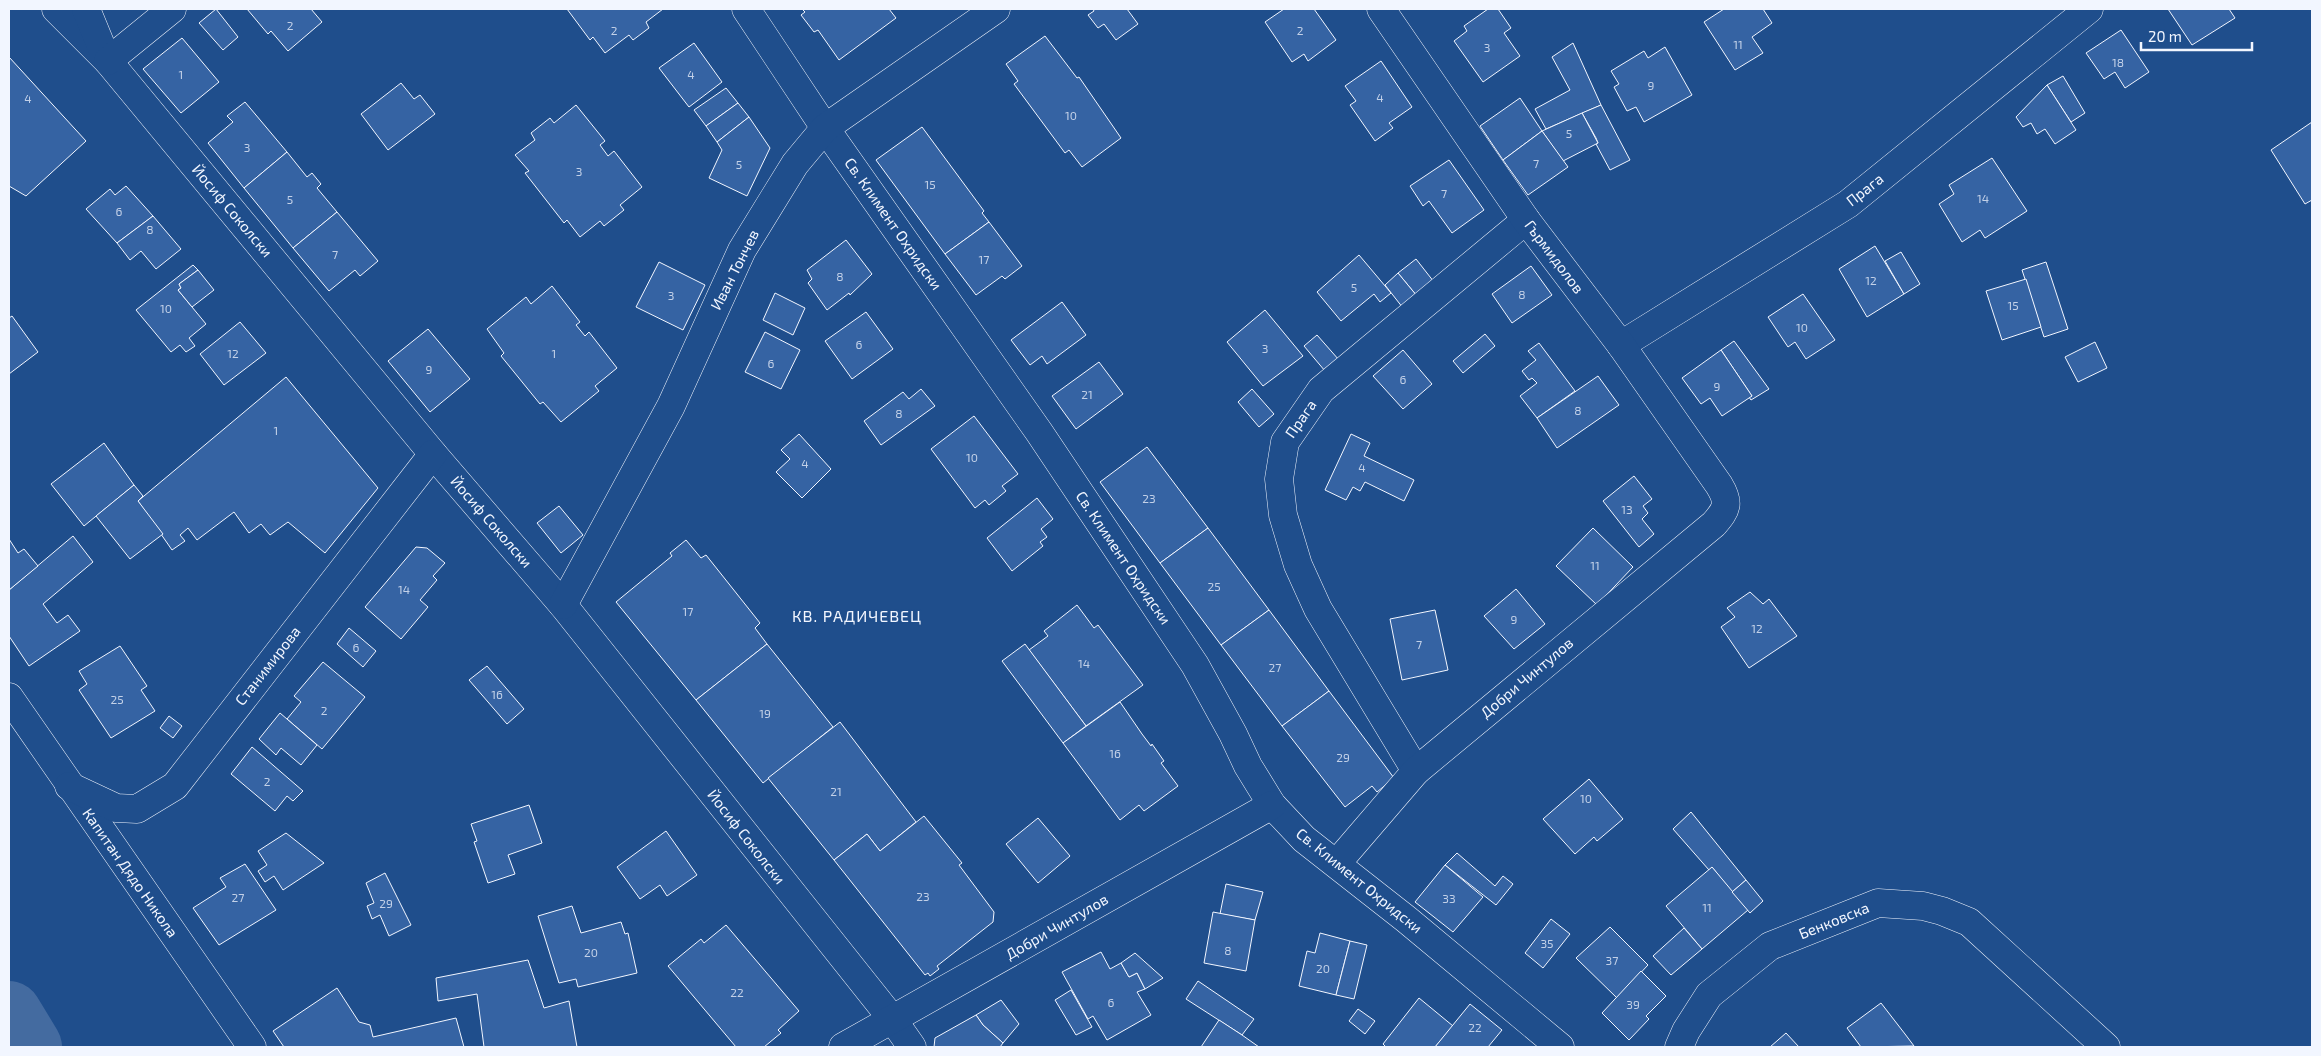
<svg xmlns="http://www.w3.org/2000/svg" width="2321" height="1056" viewBox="0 0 2321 1056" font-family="'Exo 2',sans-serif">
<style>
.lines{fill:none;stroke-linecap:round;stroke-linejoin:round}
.river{stroke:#446ba0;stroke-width:66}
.building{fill:#3563a3;stroke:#f2f6ff}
.minor-casing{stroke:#f2f6ff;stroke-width:29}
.minor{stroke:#1f4e8c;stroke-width:28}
.labels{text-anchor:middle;stroke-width:4;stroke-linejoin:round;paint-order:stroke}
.number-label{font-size:12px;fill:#c3d1e8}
.street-label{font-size:15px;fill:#f2f6ff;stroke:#1f4e8c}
.neighbourhood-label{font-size:16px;letter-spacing:1px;fill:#f2f6ff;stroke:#1f4e8c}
</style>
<rect width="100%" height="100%" fill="#1f4e8c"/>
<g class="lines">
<polyline class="river" points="9,1014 29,1047"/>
</g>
<g class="building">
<polygon points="216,9 238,37 223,50 199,23"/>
<polygon points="247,9 311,9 322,22 288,51 271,31 268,34"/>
<polygon points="567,9 663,9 646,22 649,28 633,40 629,35 605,53 593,37 590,40"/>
<polygon points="802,9 889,9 896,18 839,60 818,30 814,32 801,15 805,12"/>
<polygon points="1093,9 1127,9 1138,24 1116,40 1104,24 1098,28 1088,15 1094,11"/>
<polygon points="1284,9 1314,9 1336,40 1308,61 1304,54 1292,62 1265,22"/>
<polygon points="1488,9 1498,9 1511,28 1504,33 1520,56 1483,82 1454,41 1467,31 1464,26"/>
<polygon points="1724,9 1763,9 1772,23 1752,37 1763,53 1735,70 1704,22"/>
<polygon points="2168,9 2229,9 2235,18 2192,45"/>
<polygon points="2121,30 2149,72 2125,88 2115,72 2104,79 2086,53"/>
<polygon points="1045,36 1077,78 1079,77 1121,138 1082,167 1069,150 1065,153 1014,84 1018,81 1006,64"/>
<polygon points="182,38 219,82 181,113 143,69"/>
<polygon points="694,43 722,82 689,107 659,68"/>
<polygon points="1573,43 1601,105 1546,129 1535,109 1570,90 1552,57"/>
<polygon points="1665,47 1692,95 1644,122 1636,107 1627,111 1614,87 1619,84 1611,71 1644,51 1648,58"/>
<polygon points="9,57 86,141 26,196 9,186"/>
<polygon points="1381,61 1412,107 1389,123 1393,128 1375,141 1350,105 1356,101 1345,86"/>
<polygon points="2063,76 2085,113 2071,122 2047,85"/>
<polygon points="401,83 414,99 420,95 435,114 388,150 361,114"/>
<polygon points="2047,85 2076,130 2055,144 2045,129 2037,134 2031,123 2023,127 2016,117"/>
<polygon points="726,88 738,103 706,126 694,110"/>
<polygon points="1520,98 1542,131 1503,160 1480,126"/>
<polygon points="245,102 287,152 244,188 208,143 233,122 227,116"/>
<polygon points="738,103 749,117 717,142 706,126"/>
<polygon points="576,105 605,141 600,145 608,156 614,151 642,187 620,205 624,210 604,226 600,221 580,237 567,220 564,223 525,173 529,171 515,155 535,140 531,133 550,118 554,123"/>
<polygon points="1601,105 1630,160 1610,170 1596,144 1598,143 1596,138 1582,113"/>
<polygon points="1582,113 1598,143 1563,161 1542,131"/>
<polygon points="749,117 770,148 747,196 709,178 722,150 717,142"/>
<polygon points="2312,122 2312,200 2305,204 2271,150"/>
<polygon points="922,127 984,211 982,213 989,222 945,254 876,160"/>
<polygon points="1542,131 1568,167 1528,195 1503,160"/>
<polygon points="287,152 307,177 312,173 321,184 317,188 337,212 293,248 244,188"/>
<polygon points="1992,158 2027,211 1985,238 1980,230 1962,242 1939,204 1954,194 1949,185"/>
<polygon points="1449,160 1484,210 1452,233 1429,201 1423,206 1410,186"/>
<polygon points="126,186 153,216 117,243 86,209 110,189 115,195"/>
<polygon points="337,212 378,261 360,276 355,270 329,291 293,248"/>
<polygon points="153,216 181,249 156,269 141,251 130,260 117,243"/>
<polygon points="989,222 1022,266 1005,279 1002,276 976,295 945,254"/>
<polygon points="846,240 872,274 850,295 849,293 827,310 808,283 812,279 807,270"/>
<polygon points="1875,246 1904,294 1867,317 1839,269"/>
<polygon points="1901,252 1920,284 1904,294 1885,261"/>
<polygon points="1359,255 1391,293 1380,302 1374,294 1341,321 1317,292"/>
<polygon points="1416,259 1434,282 1417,296 1398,273"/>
<polygon points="659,262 705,285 683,330 636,307"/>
<polygon points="2046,262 2068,329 2044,337 2022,270"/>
<polygon points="193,265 198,270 179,284 181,288 178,290 206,324 189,338 195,346 186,352 180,345 171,352 136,310"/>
<polygon points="1531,266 1552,295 1512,323 1492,294"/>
<polygon points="198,270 214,290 192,307 178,290 181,288 179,284"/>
<polygon points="1398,273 1417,296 1403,308 1385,285"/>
<polygon points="2026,279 2041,327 2002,340 1986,291"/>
<polygon points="552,286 580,322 576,325 585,336 589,332 617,368 595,386 599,391 561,422 543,402 540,404 501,356 504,353 487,329 526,297 531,304"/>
<polygon points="775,293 805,308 793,335 763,320"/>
<polygon points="1803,294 1835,340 1806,359 1795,342 1788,347 1768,317"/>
<polygon points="1062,302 1086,335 1047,364 1042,356 1030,365 1011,340"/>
<polygon points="1265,310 1303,356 1263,386 1227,342"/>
<polygon points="866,312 893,349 852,379 825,341"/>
<polygon points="12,316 38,352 9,374 9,318"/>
<polygon points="240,322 266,353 224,385 200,354"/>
<polygon points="428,329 470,379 430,412 388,361"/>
<polygon points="765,332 800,350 781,389 745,372"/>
<polygon points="1485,334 1495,346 1463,373 1453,361"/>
<polygon points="1317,335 1339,360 1325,371 1304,346"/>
<polygon points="1734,341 1769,389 1751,400 1749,397 1752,396 1721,350"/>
<polygon points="2095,342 2107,368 2078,382 2065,357"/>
<polygon points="1539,343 1575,391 1537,418 1520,396 1537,383 1532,378 1529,380 1522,371 1536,360 1528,351"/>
<polygon points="1403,350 1432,384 1403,409 1373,376"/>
<polygon points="1721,350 1752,396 1722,416 1710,398 1701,404 1682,378"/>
<polygon points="1099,362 1123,394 1076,429 1052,396"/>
<polygon points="1598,376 1619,405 1557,448 1537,418"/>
<polygon points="286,377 378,488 325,553 288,522 270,535 261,524 249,533 234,512 197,540 188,528 180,535 185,541 172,550 138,501"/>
<polygon points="921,389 935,406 881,445 864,421 903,392 909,399"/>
<polygon points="1252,389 1274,414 1259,427 1238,402"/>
<polygon points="974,416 1018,474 1002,486 1006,491 989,505 985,500 975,508 931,449"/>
<polygon points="799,434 831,469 802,498 776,472 790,459 781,450"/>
<polygon points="1351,434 1370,443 1364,456 1414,480 1404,501 1365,482 1360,491 1353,487 1346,500 1325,490"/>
<polygon points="104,443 134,485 84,526 51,484"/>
<polygon points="1147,447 1208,528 1160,563 1100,482"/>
<polygon points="1634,476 1652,499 1643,506 1648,513 1642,519 1654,534 1639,547 1603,501"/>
<polygon points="134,485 143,496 138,501 163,534 130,559 96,516"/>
<polygon points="1037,498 1053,519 1041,529 1047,537 1040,542 1043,546 1012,571 987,538"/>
<polygon points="559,506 583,535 561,553 537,523"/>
<polygon points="1208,528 1269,610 1221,645 1160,563"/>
<polygon points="1593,528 1633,567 1597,605 1556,566"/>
<polygon points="73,536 93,562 43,604 57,623 68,615 80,631 29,666 9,636 9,590"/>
<polygon points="9,539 18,553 24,549 38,566 9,590"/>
<polygon points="686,540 701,558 706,555 760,623 755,628 767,644 696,700 616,602 672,556 670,553"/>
<polygon points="416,547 427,548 445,563 433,576 437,580 420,600 428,607 401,639 365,607"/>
<polygon points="1516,589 1545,624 1514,649 1484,616"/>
<polygon points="1750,592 1763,604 1769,599 1797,636 1749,668 1721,627 1735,617 1727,608"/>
<polygon points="1077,605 1094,628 1098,625 1143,685 1086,726 1029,650 1048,636 1044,631"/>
<polygon points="1269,610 1329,691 1282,726 1221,645"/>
<polygon points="1435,610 1448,670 1402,680 1390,619"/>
<polygon points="349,628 376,651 363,667 337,644"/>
<polygon points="767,644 833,727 763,783 696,700"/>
<polygon points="1025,644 1086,726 1063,743 1002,661"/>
<polygon points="120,646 147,686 141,690 155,711 111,738 79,690 87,684 79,671"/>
<polygon points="323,662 365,697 322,749 287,719 301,702 294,696"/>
<polygon points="487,666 524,709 507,724 469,680"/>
<polygon points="1329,691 1394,778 1377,792 1372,786 1345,807 1282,726"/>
<polygon points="1120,702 1142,734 1151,746 1152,744 1164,761 1161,763 1178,786 1144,811 1139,805 1120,820 1063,743"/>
<polygon points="280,713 317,745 301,765 281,748 276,755 259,739"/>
<polygon points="169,716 182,726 173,738 160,728"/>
<polygon points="840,722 916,822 880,851 867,834 834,860 768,778"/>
<polygon points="252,747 303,791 293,801 287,796 275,811 231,774"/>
<polygon points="1589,779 1623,819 1597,841 1594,837 1575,854 1543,819"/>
<polygon points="529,805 542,843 508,855 515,874 488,883 474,842 477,841 471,824"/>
<polygon points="1691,812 1746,880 1732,892 1712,867 1709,870 1673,829"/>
<polygon points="924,816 962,863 959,865 994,912 993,922 937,966 939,969 930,976 928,973 925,975 834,860 867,834 880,851"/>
<polygon points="1038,818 1070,856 1038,883 1006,844"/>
<polygon points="666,831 697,875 667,896 660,885 640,899 617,867"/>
<polygon points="286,833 324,863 283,890 274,876 265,882 258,871 267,865 258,851"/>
<polygon points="1457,853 1495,886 1503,876 1513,884 1496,905 1445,865"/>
<polygon points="245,864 276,910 219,945 193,908 226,887 220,878"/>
<polygon points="1445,865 1483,897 1453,932 1415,902"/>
<polygon points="1712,867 1748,910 1702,949 1666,906"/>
<polygon points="385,873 411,925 389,936 380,915 372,919 367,906 374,903 366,883"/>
<polygon points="1746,880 1763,901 1750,913 1732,892"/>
<polygon points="1226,884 1263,892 1255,920 1220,914"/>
<polygon points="572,906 581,933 621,922 625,934 628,933 637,973 578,987 576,979 559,983 538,916"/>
<polygon points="1213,912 1255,920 1246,971 1204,963"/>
<polygon points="1551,919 1570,934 1543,968 1525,953"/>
<polygon points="726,925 799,1011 778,1030 781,1033 764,1047 736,1047 668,966 701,939 704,943"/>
<polygon points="1610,927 1648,965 1617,998 1576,958"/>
<polygon points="1684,928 1702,949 1671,975 1653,956"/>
<polygon points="1320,933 1350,941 1336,995 1299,986 1307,951 1315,953"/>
<polygon points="1350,941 1367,945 1354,999 1336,995"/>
<polygon points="1101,952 1110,969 1121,963 1129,977 1137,973 1145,989 1137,992 1151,1015 1107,1040 1093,1016 1088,1019 1062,972"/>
<polygon points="1135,953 1163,978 1145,989 1137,973 1129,977 1121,963"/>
<polygon points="528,960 544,1008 569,1001 577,1047 484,1047 477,994 438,1001 436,978"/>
<polygon points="1641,971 1666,996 1646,1016 1649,1019 1629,1040 1602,1013"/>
<polygon points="1198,981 1254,1019 1242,1035 1186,999"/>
<polygon points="337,988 359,1022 370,1025 373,1037 456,1018 464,1047 284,1047 273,1031"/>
<polygon points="1071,990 1092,1027 1076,1035 1055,1000"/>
<polygon points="1419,998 1453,1026 1435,1047 1386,1047 1383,1044"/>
<polygon points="1001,1000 1019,1024 1003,1043 983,1025 976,1015"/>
<polygon points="1881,1003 1905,1034 1914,1046 1861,1047 1847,1028"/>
<polygon points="1470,1004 1502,1030 1488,1047 1435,1047"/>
<polygon points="1358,1009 1375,1021 1365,1034 1349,1021"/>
<polygon points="976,1015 983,1025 1003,1043 1000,1047 934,1047 935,1038"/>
<polygon points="1219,1020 1242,1035 1259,1047 1201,1047"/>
<polygon points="1786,1033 1799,1047 1770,1047"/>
</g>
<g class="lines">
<defs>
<g id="minor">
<polyline points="56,9 108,61 433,454 563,605 893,1020 912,1047"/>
<polyline points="86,9 102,48"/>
<polyline points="746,9 825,128 1039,432 1195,665 1233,734 1248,766 1272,805 1304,839 1406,919 1560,1047"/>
<polyline points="108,61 172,9"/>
<polyline points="1621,345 1848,204 2089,9"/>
<polyline points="563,605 671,406 742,250 795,164 825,128 996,9"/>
<polyline points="9,697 252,1047"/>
<polyline points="1416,771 1318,609 1298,565 1283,515 1279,479 1285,442 1321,390 1526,220"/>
<polyline points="69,786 116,808 137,809 175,786 433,454"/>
<path d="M1337 863 1416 771 1714 524C1727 509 1730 503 1719 485L1621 345 1526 220 1381 9"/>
<polyline points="843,1047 1272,805"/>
<polyline points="1679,1047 1686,1031 1709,995 1770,946 1878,903 1923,906 1942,911 1969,922 2106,1047"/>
</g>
</defs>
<use href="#minor" class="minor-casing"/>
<use href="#minor" class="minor"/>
</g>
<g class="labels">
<g class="number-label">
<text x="290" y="30">2</text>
<text x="614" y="35">2</text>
<text x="1300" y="35">2</text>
<text x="1738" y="49">11</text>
<text x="1487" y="52">3</text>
<text x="2118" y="67">18</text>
<text x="181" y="79">1</text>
<text x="691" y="79">4</text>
<text x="1651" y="90">9</text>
<text x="1380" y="102">4</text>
<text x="28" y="103">4</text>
<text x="1071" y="120">10</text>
<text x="1569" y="138">5</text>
<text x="247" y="152">3</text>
<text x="1536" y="168">7</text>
<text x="739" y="169">5</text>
<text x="579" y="176">3</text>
<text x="930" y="189">15</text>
<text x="1444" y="198">7</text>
<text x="1983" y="203">14</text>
<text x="290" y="204">5</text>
<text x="119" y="216">6</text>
<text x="150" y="234">8</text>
<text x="335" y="259">7</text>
<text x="984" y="264">17</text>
<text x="840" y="281">8</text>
<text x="1871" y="285">12</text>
<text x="1354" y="292">5</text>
<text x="1522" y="299">8</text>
<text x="671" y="300">3</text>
<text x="2013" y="310">15</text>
<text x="166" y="313">10</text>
<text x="1802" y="332">10</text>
<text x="859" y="349">6</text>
<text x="1265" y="353">3</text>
<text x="233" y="358">12</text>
<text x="554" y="358">1</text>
<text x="771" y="368">6</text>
<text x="429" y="374">9</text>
<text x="1403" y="384">6</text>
<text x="1717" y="391">9</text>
<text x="1087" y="399">21</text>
<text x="1578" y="415">8</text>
<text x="899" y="418">8</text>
<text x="276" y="435">1</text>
<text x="972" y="462">10</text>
<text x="805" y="468">4</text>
<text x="1362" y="472">4</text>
<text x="1149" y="503">23</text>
<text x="1627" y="514">13</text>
<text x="1595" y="570">11</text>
<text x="1214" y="591">25</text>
<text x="404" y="594">14</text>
<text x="688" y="616">17</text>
<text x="1514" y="624">9</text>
<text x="1757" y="633">12</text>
<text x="1419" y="649">7</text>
<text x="356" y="652">6</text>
<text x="1084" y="668">14</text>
<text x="1275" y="672">27</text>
<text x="497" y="699">16</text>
<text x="117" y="704">25</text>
<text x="324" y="715">2</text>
<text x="765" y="718">19</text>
<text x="1115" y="758">16</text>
<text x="1343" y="762">29</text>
<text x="267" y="786">2</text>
<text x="836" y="796">21</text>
<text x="1586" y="803">10</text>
<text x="923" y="901">23</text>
<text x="238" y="902">27</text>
<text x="1449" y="903">33</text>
<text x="386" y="908">29</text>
<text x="1707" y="912">11</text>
<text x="1547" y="948">35</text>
<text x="1228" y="955">8</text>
<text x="591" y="957">20</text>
<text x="1612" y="965">37</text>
<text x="1323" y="973">20</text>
<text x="737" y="997">22</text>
<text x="1111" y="1007">6</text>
<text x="1633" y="1009">39</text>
<text x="1475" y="1032">22</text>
</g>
<g class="street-label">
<text transform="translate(1865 190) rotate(-38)" y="5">Прага</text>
<text transform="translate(232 211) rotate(50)" y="5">Йосиф Соколски</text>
<text transform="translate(893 224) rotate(55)" y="5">Св. Климент Охридски</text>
<text transform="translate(1554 257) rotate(53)" y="5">Гърмидолов</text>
<text transform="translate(735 270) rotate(-63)" y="5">Иван Тончев</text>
<text transform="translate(1301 419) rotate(-55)" y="5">Прага</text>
<text transform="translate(491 522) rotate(49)" y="5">Йосиф Соколски</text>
<text transform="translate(1123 558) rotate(56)" y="5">Св. Климент Охридски</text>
<text transform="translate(268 666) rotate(-52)" y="5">Станимирова</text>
<text transform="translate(1527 678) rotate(-40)" y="5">Добри Чинтулов</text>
<text transform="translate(746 837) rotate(52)" y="5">Йосиф Соколски</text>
<text transform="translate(130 873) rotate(55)" y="5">Капитан Дядо Никола</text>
<text transform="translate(1359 881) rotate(39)" y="5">Св. Климент Охридски</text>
<text transform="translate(1834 921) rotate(-22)" y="5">Бенковска</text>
<text transform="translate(1057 927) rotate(-30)" y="5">Добри Чинтулов</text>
</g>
<g class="neighbourhood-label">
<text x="857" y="622">КВ. РАДИЧЕВЕЦ</text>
</g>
</g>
<rect width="2321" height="1056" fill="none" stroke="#f2f6ff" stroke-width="20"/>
<path d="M2141 42v8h111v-8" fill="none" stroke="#f2f6ff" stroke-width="2.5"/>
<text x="2148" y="42" font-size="15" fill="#f2f6ff" stroke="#1f4e8c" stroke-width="4" paint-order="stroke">20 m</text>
</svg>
